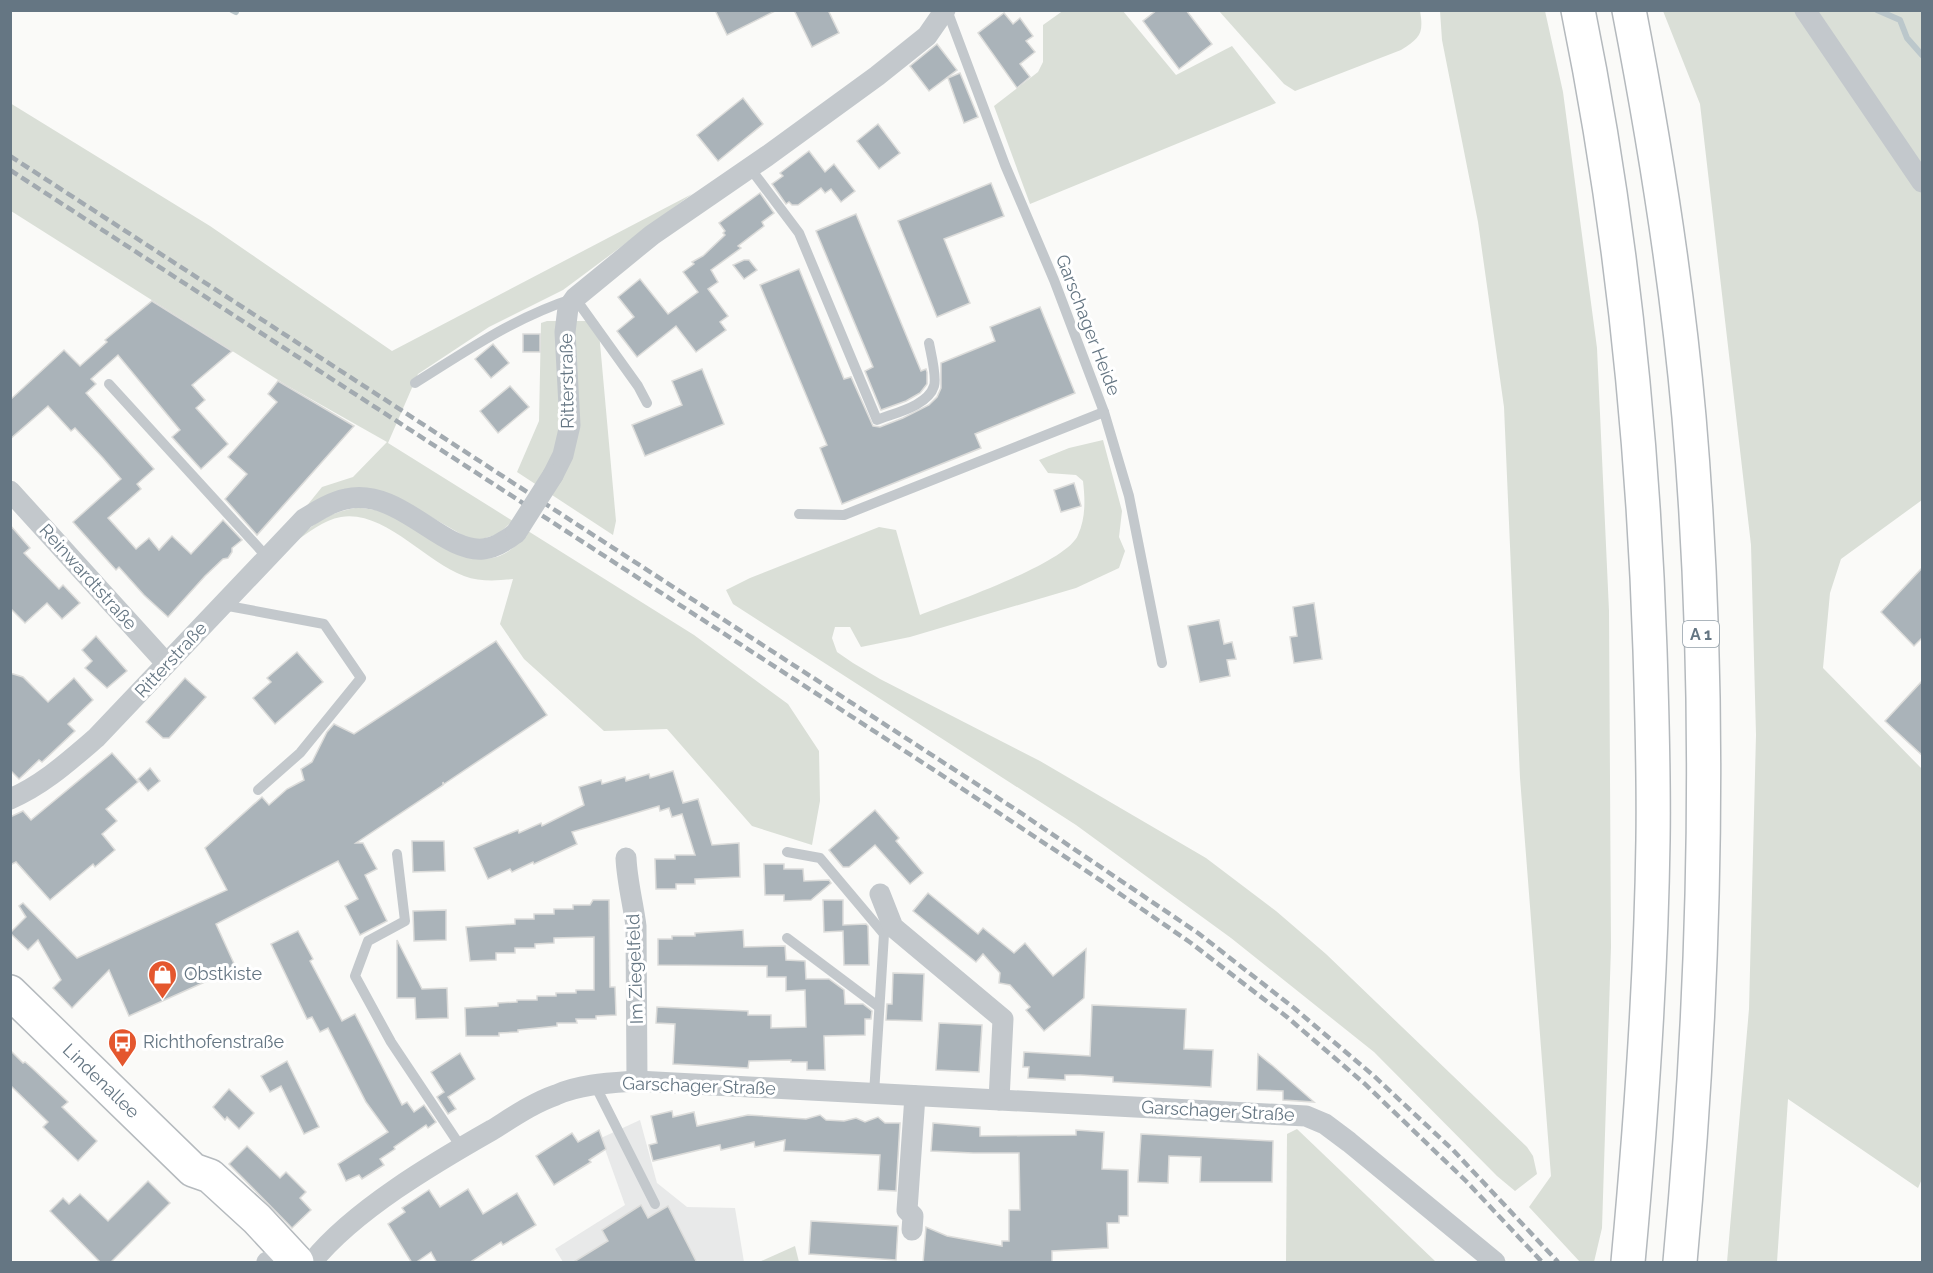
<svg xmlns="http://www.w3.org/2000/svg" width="1933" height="1273" viewBox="0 0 1933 1273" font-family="Raleway,sans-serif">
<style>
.built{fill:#e8e9e9}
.green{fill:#dadfd7}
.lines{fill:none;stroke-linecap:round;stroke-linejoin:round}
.stream{stroke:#bbc7cb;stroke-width:6}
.building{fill:#aab3b9;stroke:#dcdcda;stroke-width:1.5}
.primary-casing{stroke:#b5babe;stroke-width:36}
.motorway-casing{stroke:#b4b9bd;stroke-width:36}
.service{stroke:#c3c8cc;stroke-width:10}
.minor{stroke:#c3c8cc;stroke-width:21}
.primary{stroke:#fff;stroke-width:33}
.motorway{stroke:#fff;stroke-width:33}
.rail{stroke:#a2aab0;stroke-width:4.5;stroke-dasharray:9 4.5;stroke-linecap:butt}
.minor-bridge{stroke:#c3c8cc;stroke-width:21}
.labels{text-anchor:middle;stroke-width:6;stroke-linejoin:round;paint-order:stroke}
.shield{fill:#fff;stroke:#939fa8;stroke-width:1.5}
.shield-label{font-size:16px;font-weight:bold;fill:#657683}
.street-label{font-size:18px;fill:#657683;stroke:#fff}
.poi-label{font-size:18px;fill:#657683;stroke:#fff;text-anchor:start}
</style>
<rect width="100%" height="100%" fill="#fafaf8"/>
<polygon class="built" points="640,1120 657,1183 687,1207 735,1208 744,1262 563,1262 555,1249 625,1205 601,1138"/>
<g class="green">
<polygon points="1064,10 1123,11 1176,75 1232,46 1276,103 1030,204 994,106 1038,72 1043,62 1043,25"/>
<path d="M1219 11H1420C1424 34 1420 38 1401 50L1295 91 1284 84Z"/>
<polygon points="1440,11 1545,11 1563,92 1597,348 1609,611 1611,947 1602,1228 1594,1262 1580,1262 1529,1207 1551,1176 1520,778 1504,407 1478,222 1442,40"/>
<polygon points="1663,11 1797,11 1922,192 1922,500 1841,559 1830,593 1823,668 1922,769 1922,1179 1918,1188 1788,1099 1777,1262 1727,1262 1749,1009 1756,735 1751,545 1700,104"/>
<polygon points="1814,11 1922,11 1922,171"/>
<polygon points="10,103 210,226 392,351 692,194 563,290 489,327 418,374 388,443 513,521 498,534 479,540 466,537 412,506 305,508 322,487 353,477 387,442 286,385 11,211"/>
<polygon points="547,321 598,321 616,521 613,535 517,472 539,421 541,323"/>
<path d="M1103 440 1122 511 1119 537 1125 551 1119 568 1076 588 910 637 861 647 850 627H835L832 638 837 652 853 663 880 679 1040 761 1206 858 1276 911 1326 954 1527 1147 1533 1156 1537 1174 1515 1191 1497 1176 1374 1052 1231 938 1076 825 733 604 726 590 750 578 879 527 896 530 920 615C951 603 1067 563 1078 535 1086 517 1085 499 1083 481L1076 475 1048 473 1039 460 1069 448Z"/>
<path d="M355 508C368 508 380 510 391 515 438 536 486 592 528 531L694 635 788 704 819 751 820 801 812 845 752 826 667 729 604 731 524 659 500 624 513 579C497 581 480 582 464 576 425 562 385 510 341 517 323 520 308 533 293 543 313 524 327 513 355 508Z"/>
<polygon points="1297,1129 1436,1262 1286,1262 1287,1134"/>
<polygon points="795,1246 799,1262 759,1262"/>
</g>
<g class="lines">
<g class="stream">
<polyline points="232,10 236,12"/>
<polyline points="1877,10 1900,20 1907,38 1922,55"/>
</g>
</g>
<g class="building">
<polygon points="715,10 777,10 727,35"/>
<polygon points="794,10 828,10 839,33 812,47"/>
<polygon points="1157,10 1186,10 1212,44 1179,69 1143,21"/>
<polygon points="1004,13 1013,24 1020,18 1033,36 1026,41 1035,52 1020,64 1030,77 1017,88 978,33"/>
<polygon points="937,44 957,70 929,91 910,66"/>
<polygon points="960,73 978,117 964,123 948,78"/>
<polygon points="743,98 763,124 718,161 697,135"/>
<polygon points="878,124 900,153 879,169 857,141"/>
<polygon points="809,151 825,172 834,164 855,191 841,202 831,189 825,193 821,188 798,205 792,205 789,202 786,204 772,184 783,176 780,173"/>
<polygon points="991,183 1004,216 944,239 970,303 937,317 898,221"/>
<polygon points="760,193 774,213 762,222 764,226 738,246 741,248 711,270 718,282 708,289 728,316 720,322 726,330 696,352 676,326 637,357 617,331 634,317 618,297 640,279 668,314 698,292 683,272 694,264 692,262 703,256 725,235 723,233 725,231 719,223"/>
<polygon points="856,214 921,371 926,369 927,372 927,384 920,393 906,401 881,410 865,371 873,367 816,231"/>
<polygon points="744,260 749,260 757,270 744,279 733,265"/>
<polygon points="799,269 844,379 851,377 873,426 880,427 903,418 929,405 937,397 941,388 941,363 995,341 990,327 1040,307 1075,393 975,434 981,448 842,504 820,448 827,445 760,285"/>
<polygon points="152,301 232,351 192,385 205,400 196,408 228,444 201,469 172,437 180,430 118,355 91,379 96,384 86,393 154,469 137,484 141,489 108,518 136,549 149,538 159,550 172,536 191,554 223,520 242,540 232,548 232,552 228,558 223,559 205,576 168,617 144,595 119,567 116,570 73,522 121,479 103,458 75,428 71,431 48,406 10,439 10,400 64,350 80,366 107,342 105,340"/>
<rect x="523" y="334" width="17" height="18"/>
<polygon points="493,344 509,363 491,378 475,359"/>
<polygon points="702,369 724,424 645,456 632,425 682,405 672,381"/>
<polygon points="278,381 354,426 257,535 225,499 247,474 228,457 277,402 268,394"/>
<polygon points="510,386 529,407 498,433 480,411"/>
<polygon points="1074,483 1081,506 1061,512 1054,490"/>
<polygon points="10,525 30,548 24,553 59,589 63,585 80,603 62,619 47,603 25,623 10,608"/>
<polygon points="1923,567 1923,637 1914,646 1881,612"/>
<polygon points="1314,603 1322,659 1294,663 1290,637 1297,636 1293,607"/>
<polygon points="1219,620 1224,644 1232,642 1236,659 1227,660 1230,676 1200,682 1188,626"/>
<polygon points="96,636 127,671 107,688 85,668 92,661 82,650"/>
<polygon points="496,641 547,715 444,784 443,782 443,785 356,843 363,843 377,869 365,875 387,921 360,935 345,906 358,899 338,861 216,924 236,968 129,1016 109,970 72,1008 53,988 61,980 38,940 28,950 10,933 26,917 19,906 23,903 77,958 227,890 205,848 262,797 269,805 287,789 304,780 301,769 312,762 327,732 334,724 354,734"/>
<polygon points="297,652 323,682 275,724 253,698 271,682 267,678"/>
<polygon points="10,673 23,677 48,702 74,678 93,700 68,724 75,731 42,762 39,760 19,779 10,770"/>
<polygon points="185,678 206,697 169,738 163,738 146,722"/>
<polygon points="1923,680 1923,756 1885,721"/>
<polygon points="112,753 138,782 106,809 117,821 102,834 115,850 95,867 93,864 50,900 16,862 10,865 10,817 23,811 31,820"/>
<polygon points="150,768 160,781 148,791 138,779"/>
<polygon points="673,771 683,803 698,799 712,845 739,843 740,877 695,879 695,884 676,884 676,889 656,889 655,859 675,859 675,855 695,855 682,814 672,817 669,808 660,811 659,806 572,832 577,844 534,864 533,862 512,872 510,869 488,879 474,848 518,830 519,833 541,823 542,826 584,805 579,787 601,780 602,784 625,777 626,781 649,774 650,778"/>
<polygon points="875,810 899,838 896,841 923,873 910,884 875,845 849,867 843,867 829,850"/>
<polygon points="412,841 444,841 445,871 413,872"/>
<polygon points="764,864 784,864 784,869 803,869 804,881 829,880 831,883 811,900 784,901 784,895 765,895"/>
<polygon points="928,893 978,934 983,928 1014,953 1025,943 1053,976 1086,949 1084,998 1044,1031 1026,1010 1030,1007 1010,985 999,983 1000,973 983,954 976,962 913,911"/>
<polygon points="593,900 609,900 610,987 615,987 616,1015 596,1016 596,1019 576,1019 577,1023 557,1023 557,1026 518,1030 518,1032 499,1033 499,1036 466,1036 465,1008 498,1006 498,1003 517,1002 517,1000 537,1000 537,996 556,996 556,993 576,993 576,990 594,990 594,937 554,938 554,943 535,944 535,948 515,948 515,953 496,953 496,960 470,961 466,927 515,924 515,919 534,919 534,914 554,914 554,909 573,909 573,905 590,905"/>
<polygon points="823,900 843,900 843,925 866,924 868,926 869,965 844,965 843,931 824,932"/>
<polygon points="446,910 446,940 414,941 413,911"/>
<polygon points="743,930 744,947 785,946 786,960 805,961 806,979 829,979 844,990 845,1004 863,1004 872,1011 871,1019 865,1019 865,1035 824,1036 825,1070 807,1070 807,1062 791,1062 791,1060 749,1061 748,1068 673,1064 675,1024 656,1023 657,1007 748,1011 748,1015 771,1015 771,1028 806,1027 805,990 786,991 786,977 767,977 767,966 658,965 658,939 672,939 672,936 695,936 695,933"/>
<polygon points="298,931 313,959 310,961 342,1021 355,1014 402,1105 407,1102 414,1112 424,1105 436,1122 428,1128 426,1125 394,1147 395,1149 380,1159 384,1165 362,1179 359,1175 346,1181 338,1164 388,1132 366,1102 328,1028 320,1032 312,1017 307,1019 271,944"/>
<polygon points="397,940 422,989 447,988 448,1018 416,1019 415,998 397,998"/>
<polygon points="893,973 924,974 922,1021 886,1020 887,1004 892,1004"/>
<polygon points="1092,1005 1186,1009 1184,1049 1213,1050 1211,1087 1113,1082 1113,1077 1080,1075 1065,1075 1065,1080 1028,1078 1029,1067 1023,1067 1024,1052 1090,1056"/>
<polygon points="939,1023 982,1025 979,1072 936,1070"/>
<polygon points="10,1050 23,1063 25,1062 32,1068 68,1102 62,1107 97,1141 78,1161 43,1127 48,1122 10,1085"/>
<polygon points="460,1053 475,1079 448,1097 456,1109 448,1114 437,1097 444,1092 431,1072"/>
<polygon points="1258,1054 1273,1066 1314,1102 1283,1100 1283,1091 1257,1090"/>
<polygon points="287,1061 319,1127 304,1134 281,1086 270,1092 261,1076"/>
<polygon points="229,1089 254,1113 239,1129 227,1117 225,1120 213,1107"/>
<polygon points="672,1111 673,1117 694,1112 697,1126 748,1115 806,1119 820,1115 826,1120 844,1121 856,1118 865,1122 878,1117 885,1123 900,1123 896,1191 878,1190 880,1155 784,1151 785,1140 755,1147 754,1142 721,1150 720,1145 653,1161 649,1145 657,1143 651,1116"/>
<polygon points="933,1123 980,1127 980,1136 1076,1135 1076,1130 1104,1132 1102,1169 1128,1170 1128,1216 1119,1216 1119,1223 1107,1223 1108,1248 1052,1251 1052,1263 923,1263 926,1227 947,1236 1002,1246 1002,1241 1009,1241 1009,1210 1020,1210 1019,1153 973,1153 931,1151"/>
<polygon points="599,1130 606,1149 589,1160 591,1162 554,1185 536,1156 572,1133 578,1142"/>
<polygon points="1141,1134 1273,1141 1272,1182 1200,1182 1201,1157 1169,1156 1168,1183 1138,1182"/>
<polygon points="247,1146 280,1178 286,1172 306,1192 300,1198 311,1210 292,1228 229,1164"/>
<polygon points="148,1181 170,1203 110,1263 101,1263 50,1211 63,1198 69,1204 80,1194 108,1221"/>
<polygon points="468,1189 483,1214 517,1193 536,1225 503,1245 501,1242 469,1263 437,1263 431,1252 415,1263 412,1263 388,1224 405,1212 402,1208 429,1190 440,1207"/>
<polygon points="641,1205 648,1218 668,1206 697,1263 572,1263 608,1241 602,1230"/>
<polygon points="811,1221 898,1226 896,1260 809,1254"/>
</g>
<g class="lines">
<defs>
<polyline id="primary" points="10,992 193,1170 210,1176 257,1219 297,1262"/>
<g id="motorway">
<path d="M1578 10C1621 221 1643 436 1650 650 1652 713 1654 777 1653 840 1651 981 1641 1122 1628 1262"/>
<path d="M1629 10C1655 144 1677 282 1689 417 1713 698 1706 981 1680 1262"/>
</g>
</defs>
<use href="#primary" class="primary-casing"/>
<use href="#motorway" class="motorway-casing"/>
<g class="service">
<polyline points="947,10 1005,165 1054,280 1104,412 1129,496 1162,663"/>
<path d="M750 168 799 233 877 420C894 413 928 406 934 386 937 377 931 354 929 343"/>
<path d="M415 383C468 350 515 317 575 298L638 386 647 403"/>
<polyline points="109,384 267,557"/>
<polyline points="799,514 844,515 1104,412"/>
<polyline points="223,605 324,624 361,678 300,753 258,790"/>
<polyline points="787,852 820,858 884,934 874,1094"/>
<polyline points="397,854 405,921 368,941 355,976 391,1042 461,1147"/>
<polyline points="787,938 879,1007"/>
<polyline points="595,1085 655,1204"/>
</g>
<g class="minor">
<polyline points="1805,10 1922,182"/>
<polyline points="553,475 563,455 570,425 565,332 568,308 575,298 652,235 767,156 877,76 927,36 945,10"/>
<polyline points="10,491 166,663"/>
<path d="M10 799C43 785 69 761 96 738L304 519C317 511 331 502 346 499 399 487 442 553 483 549 495 548 507 540 516 533"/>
<path d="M626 858C627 881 633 903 636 926L637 1081"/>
<polyline points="880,894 893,927 1003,1019 999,1100"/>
<polyline points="912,1230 913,1216 907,1210 915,1096"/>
<polyline points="267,1262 270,1261"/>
<path d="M312 1262C354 1210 434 1163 492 1130 513 1117 533 1103 556 1095 581 1084 610 1083 637 1081L1306 1116 1325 1124 1349 1142 1495 1262"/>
</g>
<use href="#primary" class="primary"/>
<use href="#motorway" class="motorway"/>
<g class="rail">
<polyline points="10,156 1015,809 1198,933 1294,1008 1374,1076 1453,1150 1558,1262"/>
<polyline points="10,170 934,770 1100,880 1191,943 1287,1017 1365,1084 1466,1181 1542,1262"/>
</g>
<polyline class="minor-bridge" points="516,533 553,475"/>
</g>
<defs>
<symbol id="shop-pin" viewBox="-11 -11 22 30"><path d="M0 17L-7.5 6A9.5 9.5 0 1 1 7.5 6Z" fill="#e4572e" stroke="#fff"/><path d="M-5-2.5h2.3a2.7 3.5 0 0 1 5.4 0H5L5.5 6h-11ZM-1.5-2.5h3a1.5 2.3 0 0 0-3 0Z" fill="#fff"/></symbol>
<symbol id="bus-pin" viewBox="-11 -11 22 30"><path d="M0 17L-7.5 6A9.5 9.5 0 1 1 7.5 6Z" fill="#e4572e" stroke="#fff"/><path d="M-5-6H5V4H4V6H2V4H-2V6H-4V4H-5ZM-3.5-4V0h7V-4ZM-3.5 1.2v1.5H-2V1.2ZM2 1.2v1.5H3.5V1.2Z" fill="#fff"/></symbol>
</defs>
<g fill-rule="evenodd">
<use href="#shop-pin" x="146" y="958" width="33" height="45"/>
<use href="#bus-pin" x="106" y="1026" width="33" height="45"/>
</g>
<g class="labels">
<rect class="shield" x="1683" y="621" width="36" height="26" rx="4.5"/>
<g class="shield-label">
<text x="1701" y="640">A 1</text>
</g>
<g class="street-label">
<text transform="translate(1088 325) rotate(69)" y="6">Garschager Heide</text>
<text transform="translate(567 381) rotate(-91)" y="6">Ritterstraße</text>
<text transform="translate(88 577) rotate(48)" y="6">Reinwardtstraße</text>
<text transform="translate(171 660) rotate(-47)" y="6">Ritterstraße</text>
<text transform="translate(635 969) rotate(-92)" y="6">Im Ziegelfeld</text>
<text transform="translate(101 1081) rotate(44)" y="6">Lindenallee</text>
<text transform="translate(699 1086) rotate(2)" y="6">Garschager Straße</text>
<text transform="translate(1218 1111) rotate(3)" y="6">Garschager Straße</text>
</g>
<g class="poi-label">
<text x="184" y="980">Obstkiste</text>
<text x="143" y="1048">Richthofenstraße</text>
</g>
</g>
<rect width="1933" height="1273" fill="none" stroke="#657683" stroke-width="24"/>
</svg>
